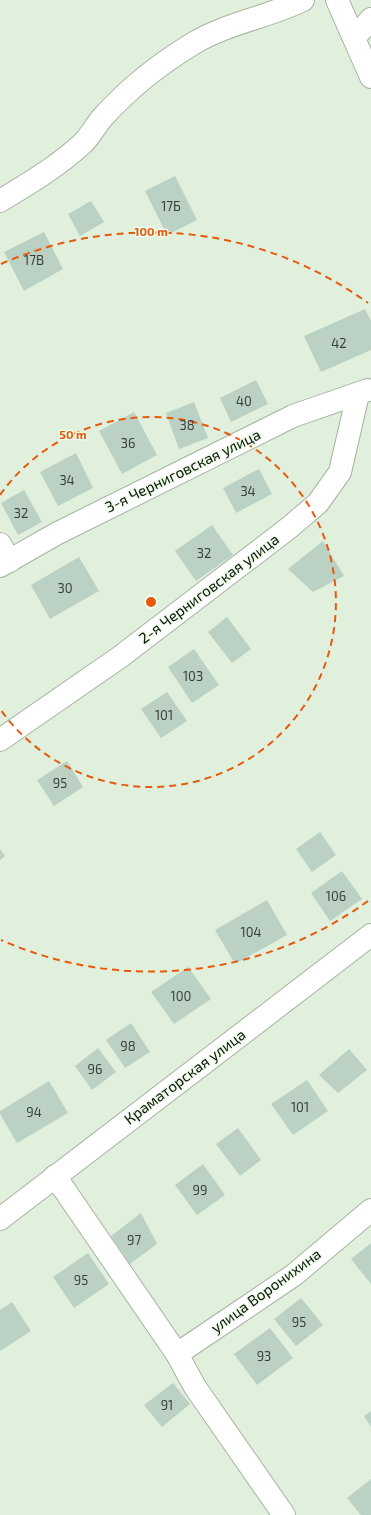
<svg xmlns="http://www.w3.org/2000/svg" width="371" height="1515" viewBox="0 0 371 1515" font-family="'Exo 2',sans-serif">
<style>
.building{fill:#bbd1c4}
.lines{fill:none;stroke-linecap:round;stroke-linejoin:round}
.minor-casing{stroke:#a5b3a0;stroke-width:24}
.primary-casing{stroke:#a5b3a0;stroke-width:24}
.minor{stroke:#fff;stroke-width:22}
.primary{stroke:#fff;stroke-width:22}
.ring{fill:none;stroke:#e8590c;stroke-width:2;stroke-dasharray:7 5}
.labels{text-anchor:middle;stroke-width:3;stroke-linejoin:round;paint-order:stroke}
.number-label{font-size:13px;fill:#384138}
.street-label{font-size:15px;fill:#0c110a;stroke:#eefdea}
.centre{fill:#e8590c;stroke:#eefdea;stroke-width:2}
.ring-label{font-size:12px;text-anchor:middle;font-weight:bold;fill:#e8590c;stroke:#eefdea;stroke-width:3;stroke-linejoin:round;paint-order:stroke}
</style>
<rect width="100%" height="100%" fill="#e1f0dd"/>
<g class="building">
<polygon points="175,176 197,220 167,235 145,191"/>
<polygon points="91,201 104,222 80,236 68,214"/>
<polygon points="44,232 63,269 24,291 4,252"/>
<polygon points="365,309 371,321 371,350 321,372 304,336"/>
<polygon points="256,380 268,404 231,422 220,398"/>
<polygon points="194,402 208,438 179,449 166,413"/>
<polygon points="134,412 157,455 122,474 99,431"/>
<polygon points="76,453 93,488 58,506 40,472"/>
<polygon points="259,469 272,494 236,513 223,488"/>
<polygon points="24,490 42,522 18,535 1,503"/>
<polygon points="212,525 233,555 196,581 175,551"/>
<polygon points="323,541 344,576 313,592 288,569"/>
<polygon points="79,557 99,591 50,619 31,585"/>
<polygon points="227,617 251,649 232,663 208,632"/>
<polygon points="194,649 219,685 192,703 168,667"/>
<polygon points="167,692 187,721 161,738 141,709"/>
<polygon points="67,761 83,787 54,806 37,780"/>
<polygon points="320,832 336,855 312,872 296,849"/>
<polygon points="0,849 5,856 0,860"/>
<polygon points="342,871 362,899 330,921 311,893"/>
<polygon points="267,900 287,935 235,964 215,930"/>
<polygon points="188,967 211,999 174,1024 151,992"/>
<polygon points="131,1023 150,1052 125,1068 106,1040"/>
<polygon points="98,1048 116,1072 92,1090 75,1066"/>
<polygon points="349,1049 367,1070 338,1093 319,1075"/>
<polygon points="307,1080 328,1111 293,1135 271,1104"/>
<polygon points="49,1081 68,1113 17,1143 0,1114 0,1111"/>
<polygon points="238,1128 261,1160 240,1176 216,1144"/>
<polygon points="203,1164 225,1195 197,1215 175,1185"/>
<polygon points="141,1213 157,1244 130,1264 111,1236"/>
<polygon points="371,1243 371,1284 351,1259"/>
<polygon points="88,1253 109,1284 74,1308 53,1277"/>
<polygon points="301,1298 323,1325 296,1346 274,1319"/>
<polygon points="12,1302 31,1331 0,1351 0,1310"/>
<polygon points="270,1328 293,1358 257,1385 234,1354"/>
<polygon points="173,1383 190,1404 162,1427 144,1405"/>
<polygon points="371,1411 371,1427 364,1416"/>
<polygon points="371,1479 371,1515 361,1515 347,1498"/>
</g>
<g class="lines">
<defs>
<g id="minor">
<polyline points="337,0 371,77"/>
<polyline points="354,38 371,19"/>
<path d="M0 201C28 184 57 167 82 144 90 137 95 126 102 118 128 89 161 63 194 43 228 23 268 17 303 0"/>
<polyline points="0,544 10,561"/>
<polyline points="0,566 56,534 293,416 368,390"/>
<polyline points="0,740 120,657 290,527 318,503 340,472 358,394"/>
<polyline points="55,1176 177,1354 195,1387 284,1515"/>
<polyline points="177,1354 294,1275 371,1210"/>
</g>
<polyline id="primary" points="0,1219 371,935"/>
</defs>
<use href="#minor" class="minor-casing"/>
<use href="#primary" class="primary-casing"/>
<use href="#minor" class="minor"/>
<use href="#primary" class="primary"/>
</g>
<g class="ring">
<path d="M0 495A185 185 0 1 1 0 709"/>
<path d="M368 901A370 370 0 0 1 1 940M1 264A370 370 0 0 1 368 303"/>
</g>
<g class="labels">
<g class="number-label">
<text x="171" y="211">17Б</text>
<text x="34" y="265">17В</text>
<text x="339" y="348">42</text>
<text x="244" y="406">40</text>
<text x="187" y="430">38</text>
<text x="128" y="448">36</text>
<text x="67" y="485">34</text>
<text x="248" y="496">34</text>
<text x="21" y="518">32</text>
<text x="204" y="558">32</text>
<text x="65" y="593">30</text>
<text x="193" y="681">103</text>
<text x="164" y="720">101</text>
<text x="60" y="788">95</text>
<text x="336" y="901">106</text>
<text x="251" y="937">104</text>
<text x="181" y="1001">100</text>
<text x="128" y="1051">98</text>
<text x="95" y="1074">96</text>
<text x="300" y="1112">101</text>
<text x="34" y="1117">94</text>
<text x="200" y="1195">99</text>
<text x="134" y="1245">97</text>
<text x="81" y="1285">95</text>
<text x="299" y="1327">95</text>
<text x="264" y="1361">93</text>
<text x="167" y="1410">91</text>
</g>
<g class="street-label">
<text transform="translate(183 471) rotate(-26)" y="5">3-я Черниговская улица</text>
<text transform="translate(209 589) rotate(-37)" y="5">2-я Черниговская улица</text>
<text transform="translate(185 1077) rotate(-37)" y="5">Краматорская улица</text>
<text transform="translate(266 1291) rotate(-36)" y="5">улица Воронихина</text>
</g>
</g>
<circle cx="151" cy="602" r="6" class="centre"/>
<g class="ring-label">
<text x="151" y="236">100 m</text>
<text x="73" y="439">50 m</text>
</g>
</svg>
